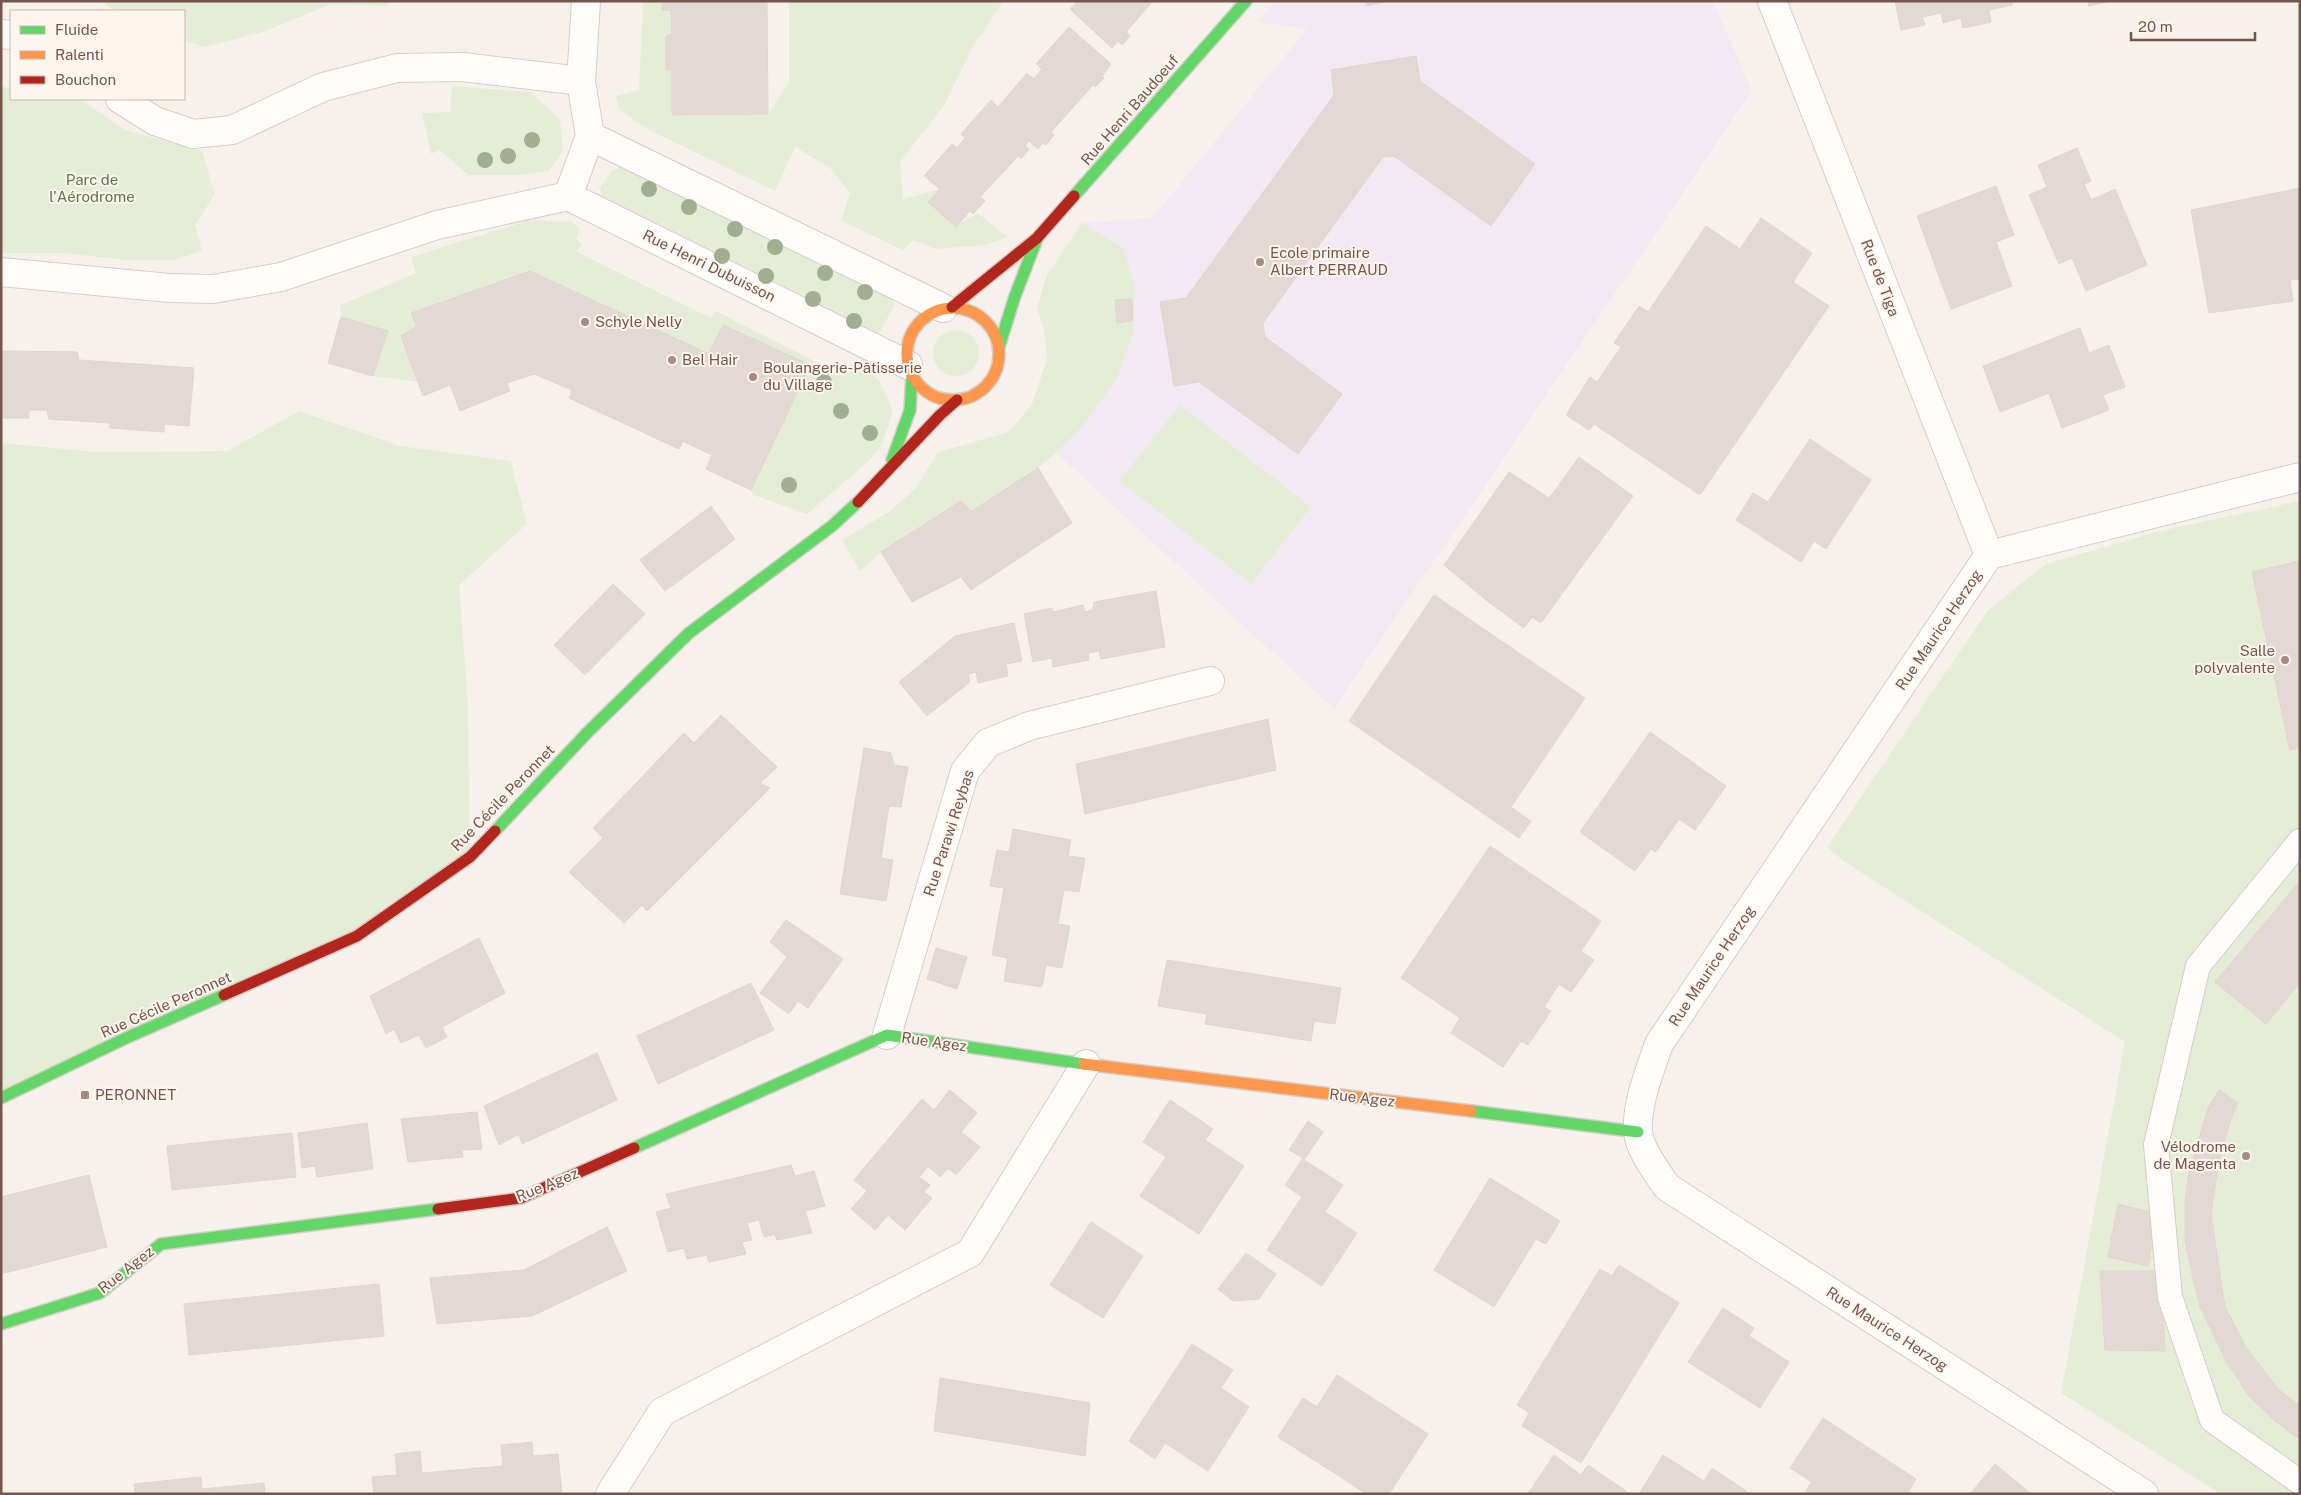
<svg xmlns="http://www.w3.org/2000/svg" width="2301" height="1495" viewBox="0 0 2301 1495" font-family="'Public Sans',sans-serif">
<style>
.education{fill:#f2eaf3;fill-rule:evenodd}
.green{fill:#e6edd7}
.building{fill:#e3d9d4;stroke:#e0d4ce}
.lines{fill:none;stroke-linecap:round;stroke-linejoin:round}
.lane-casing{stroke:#d6cdc9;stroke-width:26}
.street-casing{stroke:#d6cdc9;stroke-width:30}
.fast-casing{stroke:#d6cdc8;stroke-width:14}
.slow-casing{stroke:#d6cdc8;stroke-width:14}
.jam-casing{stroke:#d6cdc8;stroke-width:14}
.lane{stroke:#fefdfc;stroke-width:24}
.street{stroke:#fefdfc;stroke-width:28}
.fast{stroke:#63d668;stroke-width:11}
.slow{stroke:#ff974d;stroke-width:11}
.jam{stroke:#b3261e;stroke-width:11}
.tree{fill:#a1af90}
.poi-dot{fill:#a28c85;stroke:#fef6ee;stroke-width:2}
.labels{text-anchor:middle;stroke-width:4;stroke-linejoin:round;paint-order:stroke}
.street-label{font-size:15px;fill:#74564d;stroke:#fef6ee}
.park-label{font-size:15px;fill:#5b7945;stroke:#fef6ee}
.poi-label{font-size:15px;fill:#74564d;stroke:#fef6ee;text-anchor:start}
</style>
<rect width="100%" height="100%" fill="#f7f1ec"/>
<path class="education" d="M1275 1H1713L1752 91 1334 709 1056 453 1084 425 1123 249 1082 223 1152 218 1307 29 1257 22ZM1416 56 1420 81 1535 164 1491 226 1394 156 1383 157 1263 323 1265 337 1342 394 1298 454 1199 382 1174 386 1160 302 1186 298 1334 95 1331 70Z"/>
<g class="green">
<polygon points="100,1 392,1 386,6 332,4 263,32 205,47 184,41 184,11 116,11"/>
<polygon points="643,1 662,1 662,10 671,10 672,34 666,36 666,70 672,70 673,115 768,114 789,83 789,1 1004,1 974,44 945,104 900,162 903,199 940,189 928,202 956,226 978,213 1007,237 986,245 935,249 914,240 903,250 841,221 850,193 830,168 795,147 775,191 647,129 619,109 616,96 639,90"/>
<polygon points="1,85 11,89 11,99 80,99 125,130 202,151 215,194 195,225 202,251 174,260 126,260 62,253 1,253"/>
<polygon points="452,86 531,92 560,120 563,151 549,171 520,175 468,175 440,150 431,154 422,113 450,112"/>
<polygon points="624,165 892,299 895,304 876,339 604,205 600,188 611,171"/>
<polygon points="530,220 572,222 580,229 576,239 582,244 577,252 711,318 716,311 845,377 855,359 880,381 893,411 882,444 869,461 807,514 753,495 751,490 809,365 723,325 709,354 530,271 411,313 417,326 401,337 419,382 373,376 387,331 341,317 340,305 416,273 411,257"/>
<polygon points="1082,223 1123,248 1135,285 1133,333 1117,378 1084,425 1056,453 1038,468 972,511 961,501 881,552 860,571 842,540 889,512 916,488 938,452 1009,432 1032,404 1047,359 1044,330 1037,308 1047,275"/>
<circle cx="956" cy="353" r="23"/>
<polygon points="1180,405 1311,507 1251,584 1119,481"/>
<polygon points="299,411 400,446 511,461 527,524 459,585 468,705 470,857 357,936 1,1098 1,443 95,452 227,451"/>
<polygon points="2300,501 2300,1494 2221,1494 2061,1393 2125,1042 1842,860 1827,847 1988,610 2046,564 2160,531"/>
</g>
<g class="building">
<polygon points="662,1 767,1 768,114 672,115 672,70 666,70 666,36 672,34 671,10 662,10"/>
<polygon points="1078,1 1153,1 1126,32 1130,36 1122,45 1118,41 1112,48 1070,9"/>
<polygon points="1365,1 1383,1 1384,2 1366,6"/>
<polygon points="1895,1 2012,1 2012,5 1989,10 1991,22 1963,28 1961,18 1943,23 1941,13 1922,17 1925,25 1901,30"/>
<polygon points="2088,1 2111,1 2089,6"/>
<polygon points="1069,27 1111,64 1102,76 1104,78 1095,87 1093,85 1051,132 1054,135 1046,145 1043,143 1038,149 1029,141 1025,145 1029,149 1021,159 1018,156 980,197 985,201 973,214 970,211 956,227 928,202 940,189 924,176 952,144 957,148 965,138 961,134 991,100 998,107 1027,73 1034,79 1042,69 1036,64"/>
<polygon points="1416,56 1420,81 1535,164 1491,226 1394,156 1383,157 1263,323 1265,337 1342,394 1298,454 1199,382 1174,386 1160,302 1186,298 1334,95 1331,70"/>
<polygon points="2077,148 2091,181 2084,184 2091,200 2115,189 2147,265 2086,291 2072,258 2059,264 2029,195 2047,187 2038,165"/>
<polygon points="1996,186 2014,235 1996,242 2012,286 1951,309 1917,216"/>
<polygon points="2300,188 2300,279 2290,280 2293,301 2209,313 2191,210"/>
<polygon points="1761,218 1812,253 1793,282 1829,306 1700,495 1594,424 1589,430 1566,415 1590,377 1597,382 1621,347 1614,343 1639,306 1648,312 1706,226 1740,249"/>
<polygon points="530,271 709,354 723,325 810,365 751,490 706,469 712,455 683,441 679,449 569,398 572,390 534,374 507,383 510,391 460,411 450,385 423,396 401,336 417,326 411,313"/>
<polygon points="1132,299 1133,321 1117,323 1115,300"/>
<polygon points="341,317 388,331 373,376 328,363"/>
<polygon points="2080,328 2089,353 2109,345 2125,387 2103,395 2109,410 2062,428 2049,393 2000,412 1983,366"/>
<polygon points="1,351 77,352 79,360 194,368 189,426 164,424 164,432 110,428 110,423 49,419 47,410 29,410 29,418 1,418"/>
<polygon points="1810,439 1871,480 1826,549 1814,541 1801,562 1736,520 1753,493 1768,502"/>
<polygon points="1579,457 1633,496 1541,623 1532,617 1524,628 1486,600 1495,589 1487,584"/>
<polygon points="1038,468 1072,523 971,590 961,577 912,602 881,552 961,501 972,511"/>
<polygon points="1509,472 1549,498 1487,584 1495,589 1486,600 1444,565"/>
<polygon points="711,506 735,539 665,591 640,560"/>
<polygon points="2300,561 2300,747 2290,750 2252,572"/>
<polygon points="613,584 645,614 585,675 554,645"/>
<polygon points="1156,591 1165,647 1101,659 1099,651 1088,653 1089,660 1053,667 1052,658 1033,662 1024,614 1052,608 1053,612 1083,605 1085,612 1093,610 1094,602"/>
<polygon points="1434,595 1585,698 1511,807 1361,703"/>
<polygon points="1014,623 1022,661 1006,664 1008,676 978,683 976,672 968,674 970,682 927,716 899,682 955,636"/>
<polygon points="1361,703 1531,821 1519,838 1349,721"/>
<polygon points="721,715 777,767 760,783 770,788 647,911 642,905 624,923 569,872 603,838 593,828 684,733 694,743"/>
<polygon points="1268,719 1276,770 1085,814 1076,764"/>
<polygon points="1650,732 1726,786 1695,830 1679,819 1656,852 1651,849 1635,871 1580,832"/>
<polygon points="864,748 891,753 894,765 908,767 901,807 889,806 881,858 893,860 886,901 840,894"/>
<polygon points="1013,829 1071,840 1068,856 1085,858 1079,892 1064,890 1058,924 1070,926 1062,968 1046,965 1042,987 1004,981 1008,958 992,955 1004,888 990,886 997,850 1009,852"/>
<polygon points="1490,846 1601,921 1581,951 1594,960 1571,992 1559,984 1544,1007 1551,1011 1528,1045 1521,1041 1503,1067 1451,1033 1460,1018 1401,978"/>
<polygon points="2300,881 2300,983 2266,1024 2215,982"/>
<polygon points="786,920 843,959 808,1008 798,1001 789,1014 760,993 787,957 770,942"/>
<polygon points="479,938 505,993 442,1027 447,1037 426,1048 419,1035 401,1043 394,1029 386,1034 370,996"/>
<polygon points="936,948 967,957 957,989 927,979"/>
<polygon points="1167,960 1341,988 1335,1024 1314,1021 1311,1041 1205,1024 1207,1014 1158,1006"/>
<polygon points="751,983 774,1030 658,1084 637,1036"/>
<polygon points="597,1053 617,1100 522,1144 519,1134 499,1145 484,1106"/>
<polygon points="950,1090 977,1113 961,1132 980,1147 956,1175 948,1168 940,1177 928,1166 919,1177 930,1185 924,1192 932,1198 905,1230 888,1215 875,1230 851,1209 867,1191 854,1180 922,1099 934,1110"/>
<polygon points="2219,1090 2238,1103 2231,1118 2218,1166 2211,1215 2225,1307 2247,1349 2279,1390 2300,1406 2300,1440 2275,1421 2250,1397 2228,1364 2200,1307 2193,1278 2185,1241 2185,1204 2189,1172 2208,1108"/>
<polygon points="1170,1100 1213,1129 1205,1140 1244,1166 1199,1234 1140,1196 1166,1157 1143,1142"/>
<polygon points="477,1112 482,1149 462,1150 463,1157 408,1162 401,1119"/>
<polygon points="1308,1121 1323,1132 1304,1160 1343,1185 1325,1212 1357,1233 1322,1286 1267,1250 1302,1197 1285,1185 1303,1158 1289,1150"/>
<polygon points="367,1123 373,1169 317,1177 315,1166 302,1168 298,1133"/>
<polygon points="292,1133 296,1177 172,1190 167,1146"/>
<polygon points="791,1165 795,1176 814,1171 825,1206 805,1211 812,1233 777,1240 775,1234 764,1237 759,1220 747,1223 752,1240 742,1242 746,1254 709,1262 707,1255 687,1259 684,1248 668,1252 656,1212 671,1208 666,1194"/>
<polygon points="89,1175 107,1247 1,1274 1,1197"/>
<polygon points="1490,1178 1560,1221 1546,1244 1536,1239 1494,1307 1434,1270"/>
<polygon points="2118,1204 2157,1214 2148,1266 2108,1257"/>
<polygon points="1091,1222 1143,1256 1103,1318 1050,1285"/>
<polygon points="607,1227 627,1271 532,1316 437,1324 430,1278 524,1270"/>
<polygon points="1246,1253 1276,1274 1259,1299 1233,1301 1218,1289"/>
<polygon points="1619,1265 1679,1303 1581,1463 1522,1426 1529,1413 1517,1405 1600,1269 1612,1276"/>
<polygon points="2100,1271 2161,1271 2165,1351 2105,1350"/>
<polygon points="379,1284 384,1336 189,1355 184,1304"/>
<polygon points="1723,1308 1754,1328 1749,1336 1789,1362 1760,1408 1688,1362"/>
<polygon points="1192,1344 1233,1370 1221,1388 1249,1407 1208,1471 1165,1443 1155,1459 1129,1441"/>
<polygon points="1337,1375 1428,1434 1389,1494 1367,1494 1278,1437 1303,1398 1317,1407"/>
<polygon points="940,1378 1090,1403 1085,1456 934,1431"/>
<polygon points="1823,1418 1916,1479 1907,1494 1804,1494 1812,1482 1790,1468"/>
<polygon points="532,1442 533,1456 558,1454 562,1494 374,1494 372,1477 397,1475 395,1454 420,1451 422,1473 503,1466 501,1445"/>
<polygon points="1554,1455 1581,1475 1588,1465 1629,1493 1528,1494"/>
<polygon points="1663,1455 1704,1481 1712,1468 1751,1494 1639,1494"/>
<polygon points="1995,1464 2031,1494 1970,1494"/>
<polygon points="201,1477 202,1489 264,1483 265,1494 135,1494 134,1484"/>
</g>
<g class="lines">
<defs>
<polyline id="lane" points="2300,841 2198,966 2156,1145 2170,1297 2212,1420 2300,1482"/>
<g id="street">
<polyline points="1772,1 1989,555"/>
<polyline points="1,34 11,35"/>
<polyline points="120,99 155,121 193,134 232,130 323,87 397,68 463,67 581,81"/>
<polyline points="590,136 943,308"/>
<polyline points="568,196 908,365"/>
<polyline points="568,196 590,136 581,81 586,1"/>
<polyline points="1,272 169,288 213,289 281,277 437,225 568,196"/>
<polyline points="887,1035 965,771 988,743 1029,726 1210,681"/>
<polyline points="610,1494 662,1412 970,1253 1086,1064"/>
<path d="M2144 1494 1667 1187C1657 1172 1639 1149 1638 1132 1636 1104 1650 1070 1659 1044L1989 555 2300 477"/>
</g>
<g id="fast">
<polyline points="1074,196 1246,1"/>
<polyline points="999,347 1015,296 1037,239"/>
<polyline points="892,460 910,410 912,376"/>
<polyline points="495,831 587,733 689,633 832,526 858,502"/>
<polyline points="1,1098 126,1038 224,995"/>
<polyline points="1471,1111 1638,1132"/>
<polyline points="634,1148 887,1035 1084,1064"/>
<polyline points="1,1324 100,1293 161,1244 438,1209"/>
</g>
<g id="slow">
<circle cx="953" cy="354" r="46"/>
<polyline points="1084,1064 1471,1111"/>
</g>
<g id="jam">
<polyline points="952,307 1037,238 1074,196"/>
<polyline points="858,502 940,415 957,400"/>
<polyline points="224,995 357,936 470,857 495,831"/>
<polyline points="438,1209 521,1198 634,1148"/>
</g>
</defs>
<use href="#lane" class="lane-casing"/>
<use href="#street" class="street-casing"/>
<use href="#fast" class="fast-casing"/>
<use href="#slow" class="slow-casing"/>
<use href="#jam" class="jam-casing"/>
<use href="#lane" class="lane"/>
<use href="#street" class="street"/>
<use href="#fast" class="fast"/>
<use href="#slow" class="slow"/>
<use href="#jam" class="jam"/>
</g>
<g class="tree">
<circle cx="532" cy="140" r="8"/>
<circle cx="508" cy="156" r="8"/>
<circle cx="485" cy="160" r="8"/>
<circle cx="649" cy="189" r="8"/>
<circle cx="689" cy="207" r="8"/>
<circle cx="735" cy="229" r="8"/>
<circle cx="775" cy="247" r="8"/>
<circle cx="722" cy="256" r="8"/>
<circle cx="825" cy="273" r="8"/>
<circle cx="766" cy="276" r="8"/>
<circle cx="865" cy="292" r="8"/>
<circle cx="813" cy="299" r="8"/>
<circle cx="854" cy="321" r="8"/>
<circle cx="824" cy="382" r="8"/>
<circle cx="841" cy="411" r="8"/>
<circle cx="870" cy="433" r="8"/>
<circle cx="789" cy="485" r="8"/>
</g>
<g class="poi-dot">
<circle cx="1260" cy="262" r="5"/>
<circle cx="585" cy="322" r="5"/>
<circle cx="672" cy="360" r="5"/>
<circle cx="753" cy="377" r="5"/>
<circle cx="2285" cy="660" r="5"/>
<rect x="80" y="1090" width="10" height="10" rx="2.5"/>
<circle cx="2246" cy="1156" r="5"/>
</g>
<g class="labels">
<g class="street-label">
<text transform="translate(1130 110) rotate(-49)" y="5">Rue Henri Baudoeuf</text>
<text transform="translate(709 266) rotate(26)" y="5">Rue Henri Dubuisson</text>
<text transform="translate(1880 278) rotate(69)" y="5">Rue de Tiga</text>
<text transform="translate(1939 630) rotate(-56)" y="5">Rue Maurice Herzog</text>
<text transform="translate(503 798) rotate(-46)" y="5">Rue Cécile Peronnet</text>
<text transform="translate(949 833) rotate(-72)" y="5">Rue Parawi Reybas</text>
<text transform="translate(1712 966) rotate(-56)" y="5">Rue Maurice Herzog</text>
<text transform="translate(166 1005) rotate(-24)" y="5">Rue Cécile Peronnet</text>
<text transform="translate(934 1042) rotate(8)" y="5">Rue Agez</text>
<text transform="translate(1362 1098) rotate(7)" y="5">Rue Agez</text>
<text transform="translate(547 1185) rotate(-22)" y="5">Rue Agez</text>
<text transform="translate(126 1270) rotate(-38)" y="5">Rue Agez</text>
<text transform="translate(1887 1329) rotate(33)" y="5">Rue Maurice Herzog</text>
</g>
<g class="park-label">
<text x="92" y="185">Parc de<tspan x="92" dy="17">l'Aérodrome</tspan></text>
</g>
<g class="poi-label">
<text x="1270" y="258">Ecole primaire<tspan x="1270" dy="17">Albert PERRAUD</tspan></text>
<text x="595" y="327">Schyle Nelly</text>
<text x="682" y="365">Bel Hair</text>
<text x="763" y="373">Boulangerie-Pâtisserie<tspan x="763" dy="17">du Village</tspan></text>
<text x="2275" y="656" text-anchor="end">Salle<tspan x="2275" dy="17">polyvalente</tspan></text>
<text x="95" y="1100">PERONNET</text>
<text x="2236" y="1152" text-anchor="end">Vélodrome<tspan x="2236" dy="17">de Magenta</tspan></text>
</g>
</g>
<rect width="2301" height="1495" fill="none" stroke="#74564d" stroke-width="5"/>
<rect x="10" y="10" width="175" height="90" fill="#fef6ee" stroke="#c7b6ae"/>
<rect x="20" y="26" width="25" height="8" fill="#63d668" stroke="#c7b6ae"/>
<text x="55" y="35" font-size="15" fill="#74564d">Fluide</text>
<rect x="20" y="51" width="25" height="8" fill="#ff974d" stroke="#c7b6ae"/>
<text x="55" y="60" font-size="15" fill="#74564d">Ralenti</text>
<rect x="20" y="76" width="25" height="8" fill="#b3261e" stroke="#c7b6ae"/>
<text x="55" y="85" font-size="15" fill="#74564d">Bouchon</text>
<path d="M2131 32v8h124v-8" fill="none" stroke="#74564d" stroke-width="2.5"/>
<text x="2138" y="32" font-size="15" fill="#74564d" stroke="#fef6ee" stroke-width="4" paint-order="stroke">20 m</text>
</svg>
